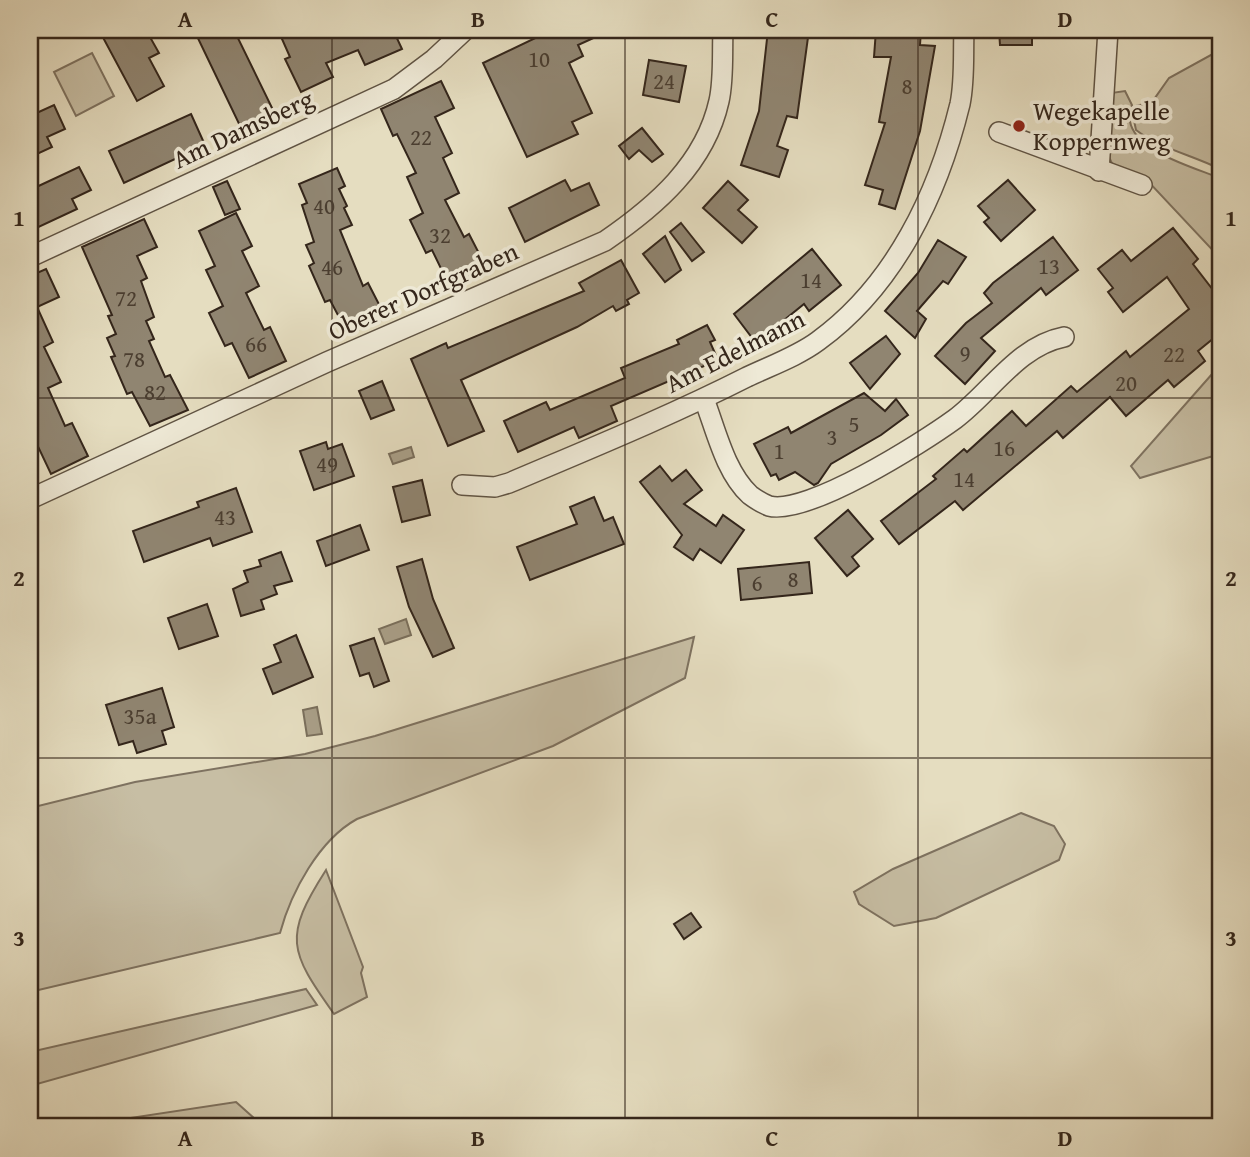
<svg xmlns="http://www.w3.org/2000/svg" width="1250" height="1157" viewBox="0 0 1250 1157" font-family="'Gentium Book Plus',serif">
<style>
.green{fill:#c7bea4;stroke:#7e7260;stroke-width:2}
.water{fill:#a99f88;stroke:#7a6f5c;stroke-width:2}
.building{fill:#908571;stroke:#34261b;stroke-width:2}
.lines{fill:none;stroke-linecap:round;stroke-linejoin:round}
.minor-casing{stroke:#605444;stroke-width:22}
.minor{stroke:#eee9d6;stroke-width:19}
.grid{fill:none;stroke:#34261b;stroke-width:2;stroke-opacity:0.55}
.poi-dot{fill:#8f2418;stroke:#eee9d6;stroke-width:2.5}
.labels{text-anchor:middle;stroke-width:7;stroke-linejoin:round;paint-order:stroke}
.number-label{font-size:23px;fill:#4b3e30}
.poi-label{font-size:26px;fill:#34261b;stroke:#eee9d6;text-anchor:start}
.street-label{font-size:26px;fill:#34261b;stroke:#eee9d6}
.neatline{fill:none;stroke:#34261b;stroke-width:2.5}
.grid-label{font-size:23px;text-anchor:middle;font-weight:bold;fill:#34261b}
</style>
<rect width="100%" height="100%" fill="#e5ddc0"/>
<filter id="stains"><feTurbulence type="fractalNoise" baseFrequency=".00286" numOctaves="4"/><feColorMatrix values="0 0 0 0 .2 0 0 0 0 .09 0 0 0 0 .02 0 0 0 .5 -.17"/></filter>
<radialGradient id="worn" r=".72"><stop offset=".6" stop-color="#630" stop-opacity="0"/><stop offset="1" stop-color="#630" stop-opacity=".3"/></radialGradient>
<g class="green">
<path d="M1220 50V169C1192 155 1161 149 1136 130L1132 111 1136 106 1152 102 1169 78Z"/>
<polygon points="92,53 114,96 76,116 54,72"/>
<path d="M1125 91 1132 105C1115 147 1191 166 1220 178V258L1146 179 1114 168 1109 157 1111 93Z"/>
<polygon points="1220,365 1220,454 1140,478 1131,466"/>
<path d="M694 637 685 678 553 746 357 819C319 840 291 892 280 933L30 992V808L135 782 305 754 375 736Z"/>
<polygon points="1021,813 1054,826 1065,844 1059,860 936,918 894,926 859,904 854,892 893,869"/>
<path d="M326 870 363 967 361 973 367 997 334 1014C289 951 283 937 326 870Z"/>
<polygon points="306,989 317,1005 30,1086 30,1052"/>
<polygon points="236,1102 264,1127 98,1127 97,1123"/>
</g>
<g class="water">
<polygon points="411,447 414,457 393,464 389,454"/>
<polygon points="406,619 411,635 385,644 379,629"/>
<polygon points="317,707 322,734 307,736 303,710"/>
</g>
<g class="building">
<polygon points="99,30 146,30 159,53 149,58 164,86 137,101"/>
<polygon points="194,30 234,30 275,114 242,130"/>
<polygon points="278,30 384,30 387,37 395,34 402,49 365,65 358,50 326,63 333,77 301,92 285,59 290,57"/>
<polygon points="552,30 611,30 578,45 583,56 569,63 592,113 572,122 578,134 527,157 483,63"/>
<polygon points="768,30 809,30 797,118 787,116 777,146 788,150 779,177 741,165 759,111"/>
<polygon points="876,30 921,30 920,45 935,46 920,131 895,209 879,204 883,190 865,185 885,123 879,122 891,57 874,57"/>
<polygon points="999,30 1032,30 1032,45 1000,45"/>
<polygon points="649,60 686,66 679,102 643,95"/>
<polygon points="441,81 454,108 435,117 452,153 443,158 459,193 445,200 464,237 469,234 486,267 449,285 432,250 426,253 410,220 423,213 407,177 416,173 397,134 393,136 381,109"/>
<polygon points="54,105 65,129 47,137 52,147 37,154 30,139 30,116"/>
<polygon points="191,114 205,145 124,183 109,151"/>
<polygon points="642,128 663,154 652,162 639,150 629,159 619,146"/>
<polygon points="79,167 91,190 72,199 77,209 30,231 30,190"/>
<polygon points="337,168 345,186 339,189 347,206 344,208 352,225 340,230 363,286 368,283 386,318 348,334 330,300 325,302 309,266 314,263 306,245 314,242 302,205 307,203 299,184"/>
<polygon points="565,180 571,191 589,183 599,205 525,242 509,208"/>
<polygon points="1008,180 1035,210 1001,241 984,222 989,218 978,206"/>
<polygon points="227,181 240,209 225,215 213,187"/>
<polygon points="728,181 748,200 738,210 757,227 742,243 703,208"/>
<polygon points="236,213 252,246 242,251 259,286 246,293 264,330 270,327 286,361 249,378 232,343 225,346 209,313 223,306 206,270 215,266 199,231"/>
<polygon points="144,219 157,247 137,256 147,278 141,281 154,317 146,321 154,339 149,341 165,377 170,375 188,410 150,426 132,392 127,394 111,357 115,356 107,338 116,334 108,316 112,315 82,247"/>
<polygon points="681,223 704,252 692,261 670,232"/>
<polygon points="1173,228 1198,259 1193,264 1220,299 1220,333 1198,351 1205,361 1174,387 1168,380 1126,416 1110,397 1063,438 1057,431 963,510 955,501 899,544 881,521 936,479 933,476 964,449 967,452 1012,411 1026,426 1071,386 1077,392 1126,351 1130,357 1189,309 1167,277 1123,312 1108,292 1113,288 1098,269 1122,250 1131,261"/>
<polygon points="665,236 681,270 665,282 643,254"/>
<polygon points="1053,237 1078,270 1046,295 1041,288 981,338 995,351 965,384 935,356 966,323 992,303 984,293 993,283"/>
<polygon points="938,240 966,257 948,284 943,281 917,311 926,319 915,338 885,311 918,273"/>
<polygon points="812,249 841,285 809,311 804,304 756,343 734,314"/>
<polygon points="621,260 639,293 627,300 629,304 616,311 613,306 577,327 461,380 484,431 448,446 411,359 446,343 448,348 584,291 579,283"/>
<polygon points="46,269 59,297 37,307 53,342 44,347 61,382 48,388 65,426 72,423 88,456 51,474 34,438 30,441 30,276"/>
<polygon points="707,325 715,340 710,342 718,360 611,406 617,421 579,438 574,427 518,452 504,421 546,402 550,410 625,378 621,368 679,344 677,340"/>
<polygon points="886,336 900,354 870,389 850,363"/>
<polygon points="382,381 394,410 371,419 359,391"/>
<polygon points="864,393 885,411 896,399 908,415 881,435 831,464 818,483 814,485 795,472 779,480 776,474 771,476 754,444 788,427 791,433"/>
<polygon points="326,442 328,449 342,444 354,476 314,490 300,451"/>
<polygon points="660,466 672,481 686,470 702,490 684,504 716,526 723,515 744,530 721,563 700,549 693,560 674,547 682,535 640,482"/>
<polygon points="422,480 430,515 402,522 393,487"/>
<polygon points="236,488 252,532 213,546 210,538 144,562 133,531 199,507 197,502"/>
<polygon points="594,497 604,521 613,517 624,544 530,580 517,547 577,524 570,507"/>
<polygon points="848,510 873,539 852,557 859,566 847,576 815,538"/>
<polygon points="360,525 369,550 326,566 317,541"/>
<polygon points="281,552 292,581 274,586 277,594 261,600 264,609 241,616 233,589 248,582 244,571 261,566 259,560"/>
<polygon points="422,559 433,599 454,648 433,657 409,607 397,567"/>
<polygon points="809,562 812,593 741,600 738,569"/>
<polygon points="207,604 218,636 179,649 168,618"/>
<polygon points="296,635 313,677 273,694 263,669 281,662 274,645"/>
<polygon points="374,638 389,681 374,687 369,673 360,676 350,646"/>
<polygon points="162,688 174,727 162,731 166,744 137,753 133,741 119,745 106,705"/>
<polygon points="691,913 701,927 684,939 674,924"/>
</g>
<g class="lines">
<defs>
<g id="minor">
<polyline points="999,132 1142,185"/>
<polyline points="1099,171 1108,30"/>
<polyline points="30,257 394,89 434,59 465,30"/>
<path d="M704 399C716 430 725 472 750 495 754 498 764 504 769 506 807 516 922 443 955 419 991 392 1018 346 1064 337"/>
<path d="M462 485 495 487 509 483C589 449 670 416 747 377 770 366 798 356 818 341 895 285 938 194 960 104 965 80 963 54 964 30"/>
<path d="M30 499 327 362 605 241C656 206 705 164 719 101 724 79 722 52 723 30"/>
</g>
</defs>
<use href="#minor" class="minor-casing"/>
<use href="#minor" class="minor"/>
</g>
<path class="grid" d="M332 30V1127M625 30V1127M918 30V1127M30 398H1220M30 758H1220"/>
<circle class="poi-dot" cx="1019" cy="126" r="7"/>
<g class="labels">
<g class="number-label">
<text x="539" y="67">10</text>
<text x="664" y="89">24</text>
<text x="907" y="94">8</text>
<text x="421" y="145">22</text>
<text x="324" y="214">40</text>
<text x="440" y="243">32</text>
<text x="1049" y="274">13</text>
<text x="332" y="275">46</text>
<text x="811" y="288">14</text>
<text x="126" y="306">72</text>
<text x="256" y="352">66</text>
<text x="965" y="361">9</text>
<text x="1174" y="362">22</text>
<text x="134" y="367">78</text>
<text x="1126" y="391">20</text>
<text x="155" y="400">82</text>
<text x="854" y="432">5</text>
<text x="832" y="445">3</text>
<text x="1004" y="456">16</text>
<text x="779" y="459">1</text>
<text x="327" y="472">49</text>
<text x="964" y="487">14</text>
<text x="225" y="525">43</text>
<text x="793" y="587">8</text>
<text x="757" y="591">6</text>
<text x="140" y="724">35a</text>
</g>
<g class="poi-label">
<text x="1033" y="120">Wegekapelle<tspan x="1033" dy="30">Koppernweg</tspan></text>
</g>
<g class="street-label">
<text transform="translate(243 129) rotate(-25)" y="9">Am Damsberg</text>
<text transform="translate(423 291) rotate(-24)" y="9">Oberer Dorfgraben</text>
<text transform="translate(735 351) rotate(-27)" y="9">Am Edelmann</text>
</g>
</g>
<rect width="1250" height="1157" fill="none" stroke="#e5ddc0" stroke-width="77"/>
<rect x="38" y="38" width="1174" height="1080" class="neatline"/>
<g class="grid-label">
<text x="185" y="27">A</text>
<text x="478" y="27">B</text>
<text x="772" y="27">C</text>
<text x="1065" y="27">D</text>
<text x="19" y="226">1</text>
<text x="1231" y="226">1</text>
<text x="19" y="586">2</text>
<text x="1231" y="586">2</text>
<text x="19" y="946">3</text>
<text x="1231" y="946">3</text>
<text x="185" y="1146">A</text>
<text x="478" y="1146">B</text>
<text x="772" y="1146">C</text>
<text x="1065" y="1146">D</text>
</g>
<rect width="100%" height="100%" filter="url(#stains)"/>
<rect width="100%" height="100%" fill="url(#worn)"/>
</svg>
